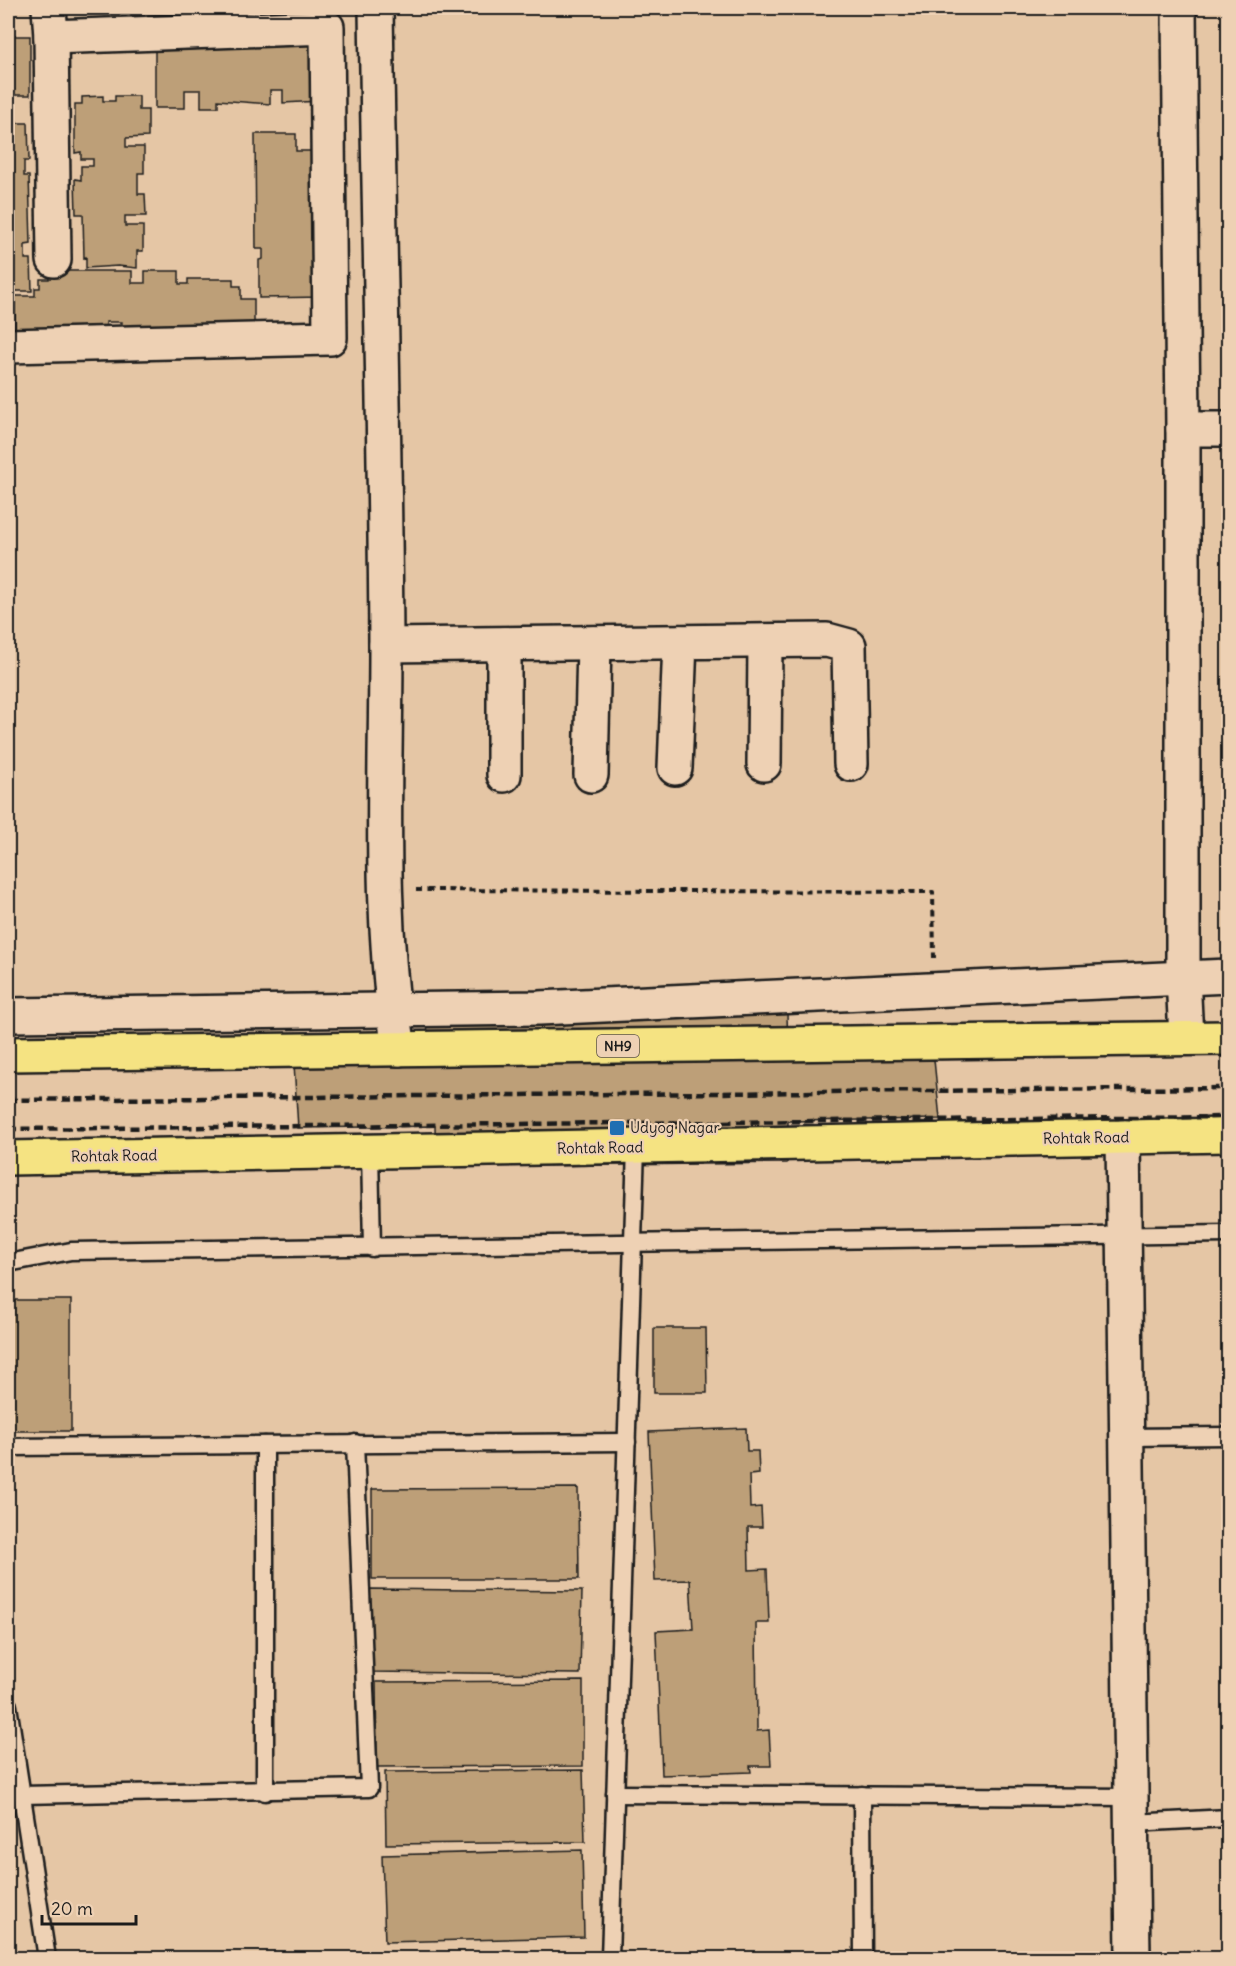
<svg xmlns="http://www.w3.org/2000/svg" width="1236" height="1966" viewBox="0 0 1236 1966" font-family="Delius,sans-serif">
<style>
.building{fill:#bd9f78;stroke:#1c1c1c;stroke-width:1.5}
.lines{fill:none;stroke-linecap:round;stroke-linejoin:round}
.service-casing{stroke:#1c1c1c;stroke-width:21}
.minor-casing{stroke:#1c1c1c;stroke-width:38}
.tertiary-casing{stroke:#1c1c1c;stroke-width:38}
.trunk-casing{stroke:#1c1c1c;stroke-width:38}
.path{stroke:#1c1c1c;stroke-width:4;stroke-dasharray:6 4.5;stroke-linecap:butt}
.service{stroke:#eed1b4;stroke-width:16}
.minor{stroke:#eed1b4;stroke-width:33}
.tertiary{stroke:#eed1b4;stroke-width:33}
.trunk{stroke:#f5e382;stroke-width:33}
.rail{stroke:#1c1c1c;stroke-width:4.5;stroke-dasharray:9 4.5;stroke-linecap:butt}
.poi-dot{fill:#1f6fb2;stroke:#eed1b4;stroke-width:2}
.labels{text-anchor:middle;stroke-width:4.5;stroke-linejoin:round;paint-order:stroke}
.shield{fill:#eed1b4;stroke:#5b524a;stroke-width:1.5}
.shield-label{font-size:14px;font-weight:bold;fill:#1c1c1c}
.poi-label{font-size:15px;fill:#1c1c1c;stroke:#eed1b4;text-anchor:start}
.street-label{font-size:15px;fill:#1c1c1c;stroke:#eed1b4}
</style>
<rect width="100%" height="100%" fill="#e5c6a5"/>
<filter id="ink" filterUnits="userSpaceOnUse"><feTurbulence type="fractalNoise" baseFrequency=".0167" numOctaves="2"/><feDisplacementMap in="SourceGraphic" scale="12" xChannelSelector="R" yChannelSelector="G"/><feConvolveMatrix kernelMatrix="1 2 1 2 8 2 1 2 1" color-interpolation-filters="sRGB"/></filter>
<g filter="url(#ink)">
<g class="building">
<polygon points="8,36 30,36 30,95 13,95 13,104 8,104"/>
<polygon points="320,37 320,101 283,103 283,90 270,90 270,104 218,100 218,107 201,107 201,90 185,90 185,108 155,108 155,38"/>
<polygon points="103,96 103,101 115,101 115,96 139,96 139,110 148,110 148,137 126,138 126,147 144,147 144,173 138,173 138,194 145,194 146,216 125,216 125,226 143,226 143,251 137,251 137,268 118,266 86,268 86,257 84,258 83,214 76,214 75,179 81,180 81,166 93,166 93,159 81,159 81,152 75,153 75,104 82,104 82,97"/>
<polygon points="8,123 28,123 29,161 24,161 24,176 29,176 31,244 25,245 25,259 31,259 32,291 9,291 8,287"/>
<polygon points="255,134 296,134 296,151 312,151 311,134 322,134 323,297 259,298 259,260 263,259 263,249 256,249"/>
<polygon points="49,271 132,271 132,283 145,283 145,271 179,271 179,284 188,284 188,279 233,279 233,286 241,286 241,299 254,299 254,329 121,337 122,322 106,322 106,337 15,336 15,296 35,296 35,288 40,288 40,279 49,279"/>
<polygon points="787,1012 788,1059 934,1060 940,1119 788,1121 787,1163 436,1167 435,1126 298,1128 294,1064 431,1063 427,1023"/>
<rect x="8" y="1300" width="63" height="131"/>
<polygon points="654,1328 706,1328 707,1393 654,1393"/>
<polygon points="746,1428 747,1451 758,1451 759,1474 749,1475 750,1508 761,1507 762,1527 748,1527 749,1570 767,1569 769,1623 756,1623 757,1731 769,1730 771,1766 750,1766 751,1772 662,1775 656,1631 693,1629 690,1580 655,1581 649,1432"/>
<polygon points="578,1488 579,1579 372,1579 372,1489"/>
<polygon points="370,1589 582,1591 580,1674 369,1672"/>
<polygon points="583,1681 583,1766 377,1767 376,1682"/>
<polygon points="583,1770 585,1842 386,1844 385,1772"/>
<polygon points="582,1850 584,1937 385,1942 382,1855"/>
</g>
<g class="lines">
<defs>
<g id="service">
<polyline points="370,1151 372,1248"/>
<polyline points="8,1263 71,1251 1228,1234"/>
<polyline points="1127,1437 1228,1436"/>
<polyline points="265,1445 265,1792"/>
<polyline points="8,1447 627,1442"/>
<polyline points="8,1706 47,1958"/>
<polyline points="615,1794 1131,1797"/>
<polyline points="21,1795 369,1788 355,1443"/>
<polyline points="862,1795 863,1958"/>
<polyline points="1132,1823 1228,1818"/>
<polyline points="610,1958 636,1147"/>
</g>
<g id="minor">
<polyline points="1179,8 1183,429 1183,976 1186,1038"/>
<polyline points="51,37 54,260"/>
<polyline points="8,346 330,338 327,27 51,37 49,8"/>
<polyline points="1183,429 1228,429"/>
<polyline points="386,645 827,640 849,646 851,764"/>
<polyline points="764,764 765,641"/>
<polyline points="675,768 680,642"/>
<polyline points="504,775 504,644"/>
<polyline points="591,775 594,643"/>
<polyline points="8,1015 539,1008 1228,976"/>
</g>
<g id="tertiary">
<path d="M376 8C379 220 385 433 386 646 386 781 378 915 399 1049"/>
<polyline points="1123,1137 1133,1958"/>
</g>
<g id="trunk">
<polyline points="8,1054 1228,1038"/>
<polyline points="8,1158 1228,1135"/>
</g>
</defs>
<use href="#service" class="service-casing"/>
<use href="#minor" class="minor-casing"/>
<use href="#tertiary" class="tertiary-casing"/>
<use href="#trunk" class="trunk-casing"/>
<polyline class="path" points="416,890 933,892 934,958"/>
<use href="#service" class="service"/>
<use href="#minor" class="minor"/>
<use href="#tertiary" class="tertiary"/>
<use href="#trunk" class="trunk"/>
<g class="rail">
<polyline points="8,1100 1228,1088"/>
<polyline points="8,1129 1228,1117"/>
</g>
</g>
</g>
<rect class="poi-dot" x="609" y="1120" width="16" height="16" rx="3"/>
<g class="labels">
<rect class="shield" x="597" y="1035" width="42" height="22" rx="4.5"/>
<g class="shield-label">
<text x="618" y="1051">NH9</text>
</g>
<g class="poi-label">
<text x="630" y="1133">Udyog Nagar</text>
</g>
<g class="street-label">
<text transform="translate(1086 1138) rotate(-1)" y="5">Rohtak Road</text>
<text transform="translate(600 1148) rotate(-1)" y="5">Rohtak Road</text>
<text transform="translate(114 1156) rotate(-1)" y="5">Rohtak Road</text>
</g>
</g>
<rect width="1236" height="1966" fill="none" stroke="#eed1b4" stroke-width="30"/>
<rect x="15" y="15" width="1206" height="1936" fill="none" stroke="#1c1c1c" stroke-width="2" filter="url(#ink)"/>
<path d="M42 1915v9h94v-9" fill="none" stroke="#1c1c1c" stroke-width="3"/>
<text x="51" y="1915" font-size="18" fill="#1c1c1c" stroke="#eed1b4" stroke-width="4.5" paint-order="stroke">20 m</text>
</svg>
